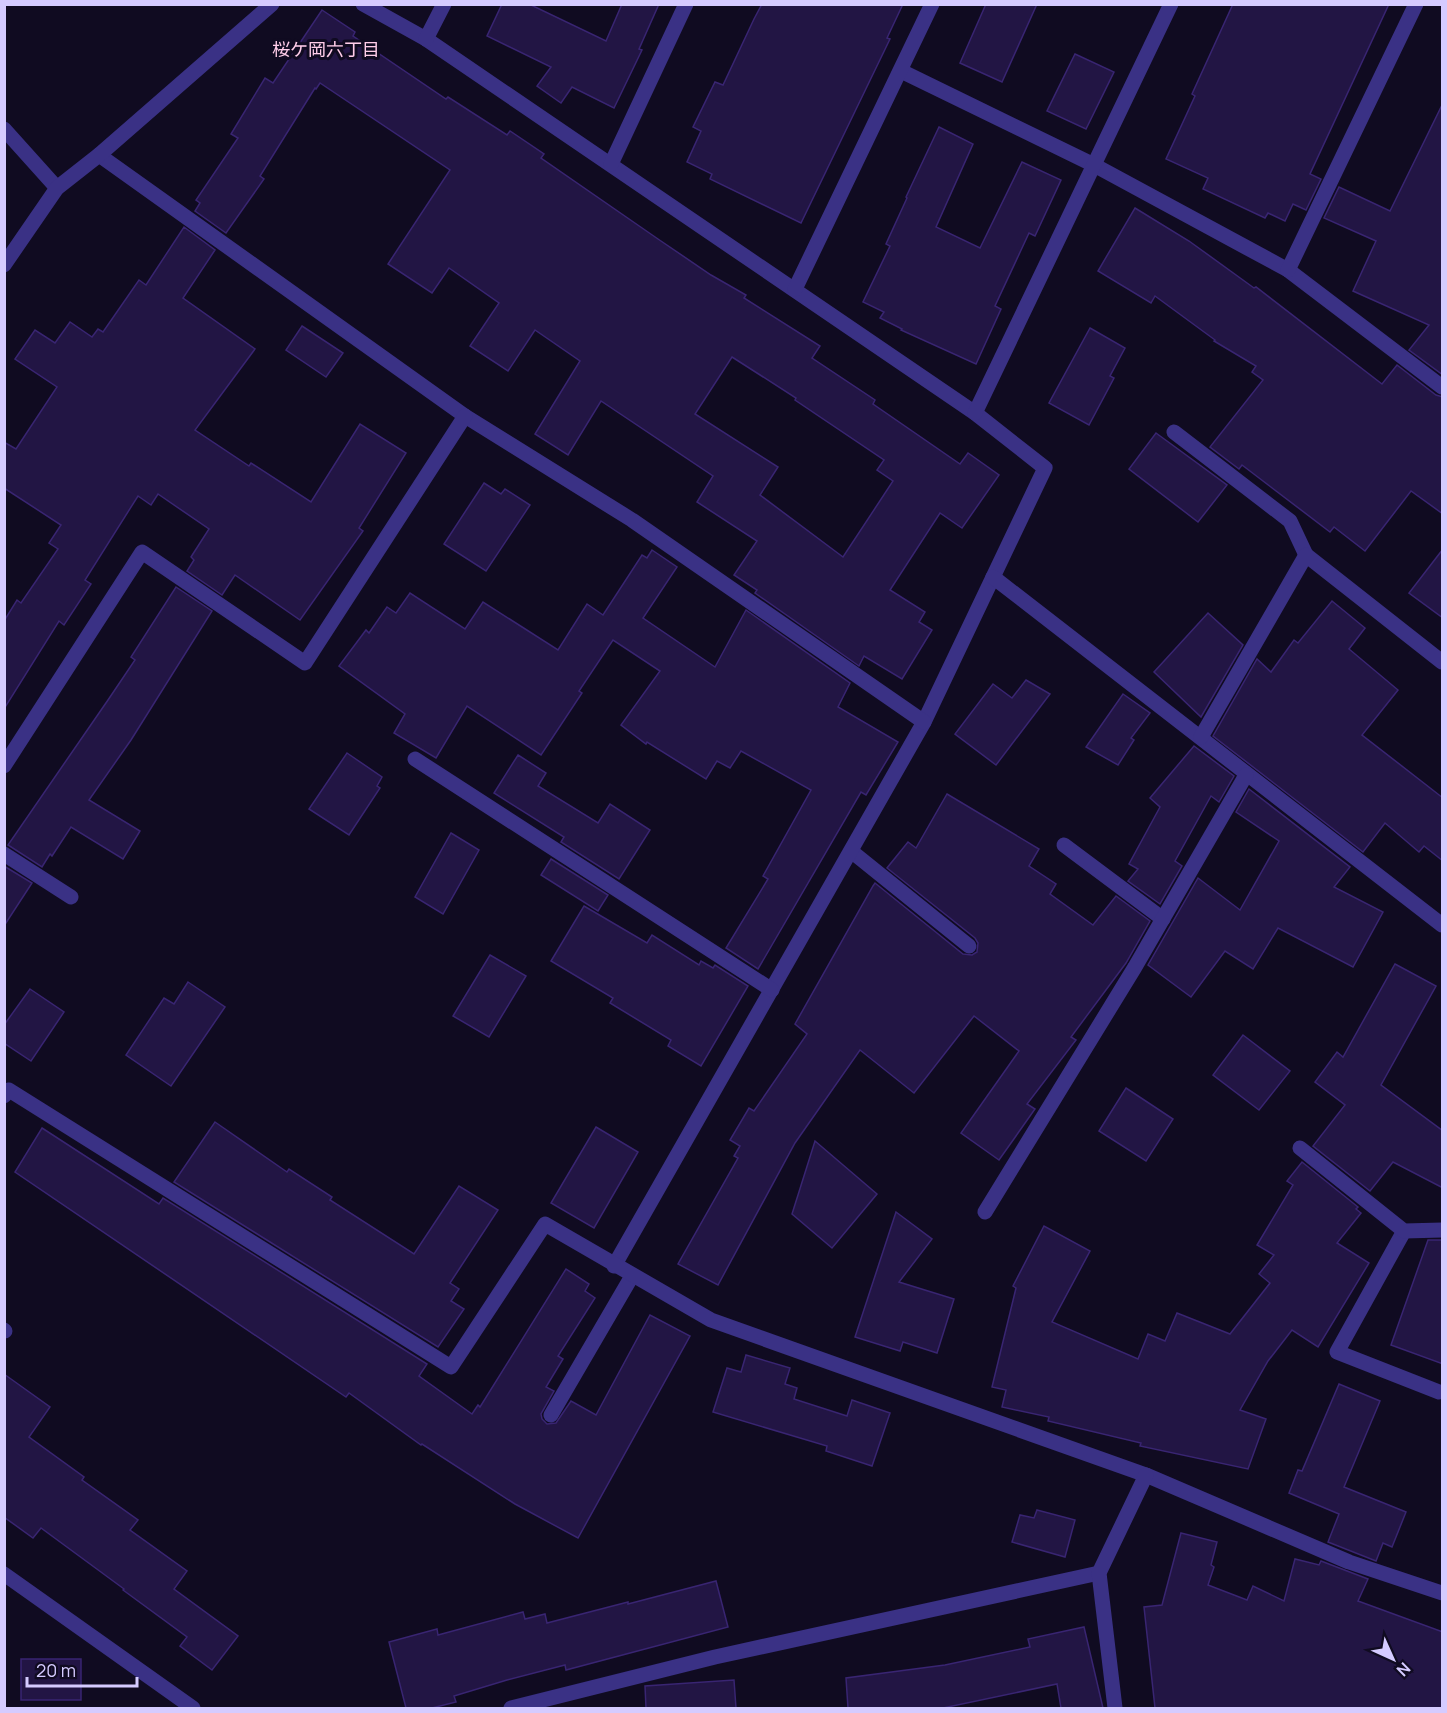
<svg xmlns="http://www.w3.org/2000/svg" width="1447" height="1713" viewBox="0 0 1447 1713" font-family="Manrope,'Noto Sans JP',sans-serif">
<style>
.building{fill:#221544;stroke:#392572;stroke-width:1.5;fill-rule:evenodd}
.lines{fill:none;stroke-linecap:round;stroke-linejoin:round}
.service{stroke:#3a3185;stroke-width:15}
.minor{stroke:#3a3185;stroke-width:15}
.labels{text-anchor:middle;stroke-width:6;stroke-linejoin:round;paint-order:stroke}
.neighbourhood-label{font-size:18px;fill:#ffcde9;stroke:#100b21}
</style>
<rect width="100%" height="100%" fill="#100b21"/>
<g class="building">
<polygon points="502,4 529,4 606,41 622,4 659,4 639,49 642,50 614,108 572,87 561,103 537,86 551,67 487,36"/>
<polygon points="762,4 903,4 887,38 890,39 801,223 710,179 712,174 687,162 701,131 693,127 715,82 723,85 754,19"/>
<polygon points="986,4 1037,4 1002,82 960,63"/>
<polygon points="1233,4 1389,4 1310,174 1321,179 1306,210 1293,204 1285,221 1268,213 1265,218 1203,189 1208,178 1166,159 1195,96 1192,94"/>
<path d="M322 10 355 32 353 36 446 99 448 97 507 135 510 131 544 154 541 158 658 239 711 275 746 295 744 298 820 346 812 358 875 400 873 404 960 464 968 453 999 475 962 528 940 513 890 590 925 612 919 622 932 630 902 679 864 656 859 666 755 593 757 590 734 575 757 541 697 502 713 476 601 401 568 455 535 434 580 361 535 330 508 371 470 346 499 303 449 268 432 293 388 264 450 170 320 83 316 89 315 88 260 176 264 179 226 233 195 211 200 203 196 200 238 138 231 134 265 78 273 83ZM732 357 796 398 795 400 884 460 877 470 893 481 843 557 760 495 778 467 695 414Z"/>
<polygon points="1075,54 1114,72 1086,129 1047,111"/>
<polygon points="1443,103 1443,375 1409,350 1429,325 1353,291 1376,241 1324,218 1339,187 1390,211"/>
<polygon points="939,127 973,144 936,227 980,248 1022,162 1061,180 1035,236 1029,233 995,306 1001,309 976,364 901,330 902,329 880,318 884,312 863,302 890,246 886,244 907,198 906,197"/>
<polygon points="1135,208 1189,241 1254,288 1256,287 1382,384 1397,365 1436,395 1443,397 1443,514 1411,491 1365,551 1334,527 1330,532 1242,465 1239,469 1210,447 1263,380 1252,372 1256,366 1214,341 1215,340 1155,296 1151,303 1098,271"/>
<polygon points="184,227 215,250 183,298 255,349 195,430 249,466 251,463 311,502 360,424 406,453 359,528 363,531 300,620 235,575 222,595 187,571 194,560 191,557 209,529 158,494 151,505 138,496 85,580 91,584 64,625 59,621 4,709 4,621 17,600 21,603 58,549 49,543 61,525 4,488 4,442 16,449 57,387 15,359 35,330 55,343 70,322 92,337 98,329 103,332 139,280 146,285"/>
<polygon points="302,326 343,353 326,377 286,350"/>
<polygon points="1090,328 1125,348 1110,376 1114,378 1089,425 1049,403"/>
<polygon points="1156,433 1227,485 1198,522 1129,469"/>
<polygon points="484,483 501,494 505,489 530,505 486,571 444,544"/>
<polygon points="1443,549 1443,618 1409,593"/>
<polygon points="652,550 677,567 643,618 715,667 746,610 850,683 838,707 898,742 866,795 861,792 758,969 726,948 768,879 763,876 811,790 741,751 730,768 717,761 706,779 647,742 646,744 621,725 660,671 613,640 579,691 582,693 541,755 467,706 436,758 394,733 405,714 339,666 366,630 369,633 387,607 396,613 410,593 465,629 483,602 558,650 587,604 603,615 642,555 647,558"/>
<polygon points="176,587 212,611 131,740 89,800 140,831 123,859 71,827 52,856 50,854 42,867 8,845 108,700 135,660 131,657"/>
<polygon points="1332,601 1365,628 1349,649 1398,690 1362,735 1443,798 1443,861 1424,846 1419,852 1385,823 1363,852 1213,736 1257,659 1271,672 1294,640 1298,643"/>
<polygon points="1208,613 1243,645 1201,717 1154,672"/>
<polygon points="1026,680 1050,694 996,765 955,734 993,684 1012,698"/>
<polygon points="1123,694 1150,713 1131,738 1134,740 1118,765 1086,747"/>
<polygon points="1194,746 1234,776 1219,802 1211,796 1175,861 1182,866 1160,904 1128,881 1138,869 1129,864 1160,807 1150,798"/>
<polygon points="347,753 382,777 377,786 380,788 349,835 309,809"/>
<polygon points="518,755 546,773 538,786 598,823 610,804 650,830 619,879 561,842 564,837 494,793"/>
<polygon points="1249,789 1350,867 1334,887 1383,912 1353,967 1278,928 1253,969 1225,951 1191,997 1148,965 1198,878 1240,910 1279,841 1236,812"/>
<polygon points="947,794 1039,849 1029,866 1056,884 1050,894 1093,925 1116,896 1150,921 1126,963 1071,1037 1076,1040 1027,1104 1035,1109 999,1160 961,1133 1019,1051 974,1016 914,1093 860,1050 795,1143 718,1285 678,1264 738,1158 734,1156 740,1146 730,1140 749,1108 754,1111 807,1034 795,1024 873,886 875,883 963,954 972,955 977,952 978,943 975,938 887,868 908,842 916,848"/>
<polygon points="451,833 479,850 443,914 415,897"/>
<polygon points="551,859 608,895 598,911 541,875"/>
<polygon points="4,866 32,883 4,926"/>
<polygon points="584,906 647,943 652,935 699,965 701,961 713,968 715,965 748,986 701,1066 668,1046 671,1040 610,1003 613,998 551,961"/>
<polygon points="490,955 526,976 489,1037 453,1016"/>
<polygon points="1395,964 1436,986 1381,1085 1443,1131 1443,1188 1393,1162 1370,1191 1313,1146 1345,1105 1315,1082 1337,1052 1343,1057"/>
<polygon points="188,982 225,1007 171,1086 126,1055 164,998 174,1004"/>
<polygon points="30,989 64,1012 31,1061 4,1043 4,1025"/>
<polygon points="1243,1035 1290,1071 1259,1110 1213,1075"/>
<polygon points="1126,1088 1173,1119 1146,1161 1099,1131"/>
<polygon points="215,1122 287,1172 289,1169 332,1197 330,1200 414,1254 459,1186 498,1210 450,1283 459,1289 451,1301 464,1309 438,1347 174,1182"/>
<polygon points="596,1127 638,1152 594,1228 551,1203"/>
<polygon points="42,1128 159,1204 163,1198 427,1364 419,1376 472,1414 478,1405 480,1407 566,1269 589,1284 585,1291 595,1298 558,1356 563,1359 546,1387 554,1391 541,1414 542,1419 547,1424 556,1423 571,1401 596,1415 650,1315 690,1336 578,1538 515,1504 422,1444 421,1445 349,1393 346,1397 15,1172"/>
<polygon points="815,1141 877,1194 832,1248 792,1214"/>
<polygon points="1302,1162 1358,1207 1356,1209 1361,1213 1337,1243 1369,1263 1318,1347 1292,1330 1268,1361 1240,1410 1266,1419 1248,1469 1140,1446 1141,1443 1048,1421 1049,1417 1002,1407 1006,1390 992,1387 1016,1288 1013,1286 1044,1226 1090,1251 1052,1322 1138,1359 1148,1334 1165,1341 1177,1313 1230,1334 1270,1283 1259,1274 1274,1255 1257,1245 1293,1185 1287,1181"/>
<polygon points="896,1212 932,1239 899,1282 954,1299 937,1353 903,1342 900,1351 855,1337"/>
<polygon points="1428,1240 1443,1240 1443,1364 1391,1345"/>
<polygon points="746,1355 790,1368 785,1384 797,1388 794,1399 847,1416 852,1400 890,1413 872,1466 826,1451 827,1446 713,1412 727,1368 741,1372"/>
<polygon points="4,1374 50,1407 29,1437 84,1477 82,1480 138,1520 130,1530 187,1571 174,1589 238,1636 212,1670 180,1646 187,1637 123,1590 124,1589 41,1528 33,1538 4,1517"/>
<polygon points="1339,1384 1380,1401 1344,1487 1406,1512 1392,1547 1383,1543 1376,1561 1328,1542 1339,1514 1289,1493 1298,1470 1302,1471"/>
<polygon points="1037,1510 1075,1520 1065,1557 1012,1542 1020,1515 1034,1518"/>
<polygon points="1181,1533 1217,1542 1211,1565 1214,1567 1208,1585 1247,1600 1253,1586 1284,1601 1295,1559 1319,1565 1321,1561 1368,1579 1358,1601 1443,1632 1443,1708 1155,1708 1144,1607 1162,1605"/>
<polygon points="716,1581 728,1627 566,1670 565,1665 507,1680 454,1696 456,1702 432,1708 406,1708 389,1642 437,1629 438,1635 523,1612 525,1619 545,1614 547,1623 628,1602 628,1604"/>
<polygon points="1084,1627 1103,1708 1061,1708 1057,1684 943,1708 848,1708 846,1678 945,1665 1030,1647 1028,1639"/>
<rect x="21" y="1659" width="60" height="41"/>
<polygon points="734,1680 736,1708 646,1708 645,1686"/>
</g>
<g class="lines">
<g class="service">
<polyline points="1174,432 1290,521 1306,555"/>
<polyline points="1064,845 1163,919"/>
<polyline points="851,851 969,946"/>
<polyline points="4,854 71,897"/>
<polyline points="1404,1231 1337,1352 1439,1392"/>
<polyline points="4,1330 5,1331"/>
<polyline points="551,1415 632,1276"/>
</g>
<g class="minor">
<polyline points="363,4 426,39 975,413 1045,468 924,722 614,1266"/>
<polyline points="426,39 444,4"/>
<polyline points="901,71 1094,165 1288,270 1442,387"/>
<polyline points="4,129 57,188"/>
<polyline points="99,155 465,416 632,520 924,722"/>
<polyline points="611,164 686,4"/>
<polyline points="4,265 57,188 99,155 272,4"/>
<polyline points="1288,270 1416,4"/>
<polyline points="795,289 932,4"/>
<polyline points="975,413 1171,4"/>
<path d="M993 577C1143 693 1292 810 1442 925"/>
<polyline points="1201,737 1306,555 1442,662"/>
<polyline points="415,759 772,990"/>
<polyline points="4,766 142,552 305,663 465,416"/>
<polyline points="4,1096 9,1090 451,1367 545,1224 711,1320 1146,1475 1349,1562 1442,1593"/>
<polyline points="1300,1148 1404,1231 1442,1230"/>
<polyline points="985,1212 1135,967 1246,775"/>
<polyline points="4,1574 193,1708"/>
<polyline points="511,1708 715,1657 1099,1573"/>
<polyline points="1115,1708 1099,1573 1146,1475"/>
</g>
</g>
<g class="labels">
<g class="neighbourhood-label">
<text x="326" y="56">桜ケ岡六丁目</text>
</g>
</g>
<rect width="1447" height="1713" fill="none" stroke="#d5cbff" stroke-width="12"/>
<g transform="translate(1393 1659) rotate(135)" stroke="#100b21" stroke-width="4.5" paint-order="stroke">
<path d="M0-4.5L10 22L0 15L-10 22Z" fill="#d5cbff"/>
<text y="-9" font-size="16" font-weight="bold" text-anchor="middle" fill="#d5cbff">N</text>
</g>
<path d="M27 1677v9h110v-9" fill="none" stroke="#d5cbff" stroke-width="3"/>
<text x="36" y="1677" font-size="18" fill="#d5cbff" stroke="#100b21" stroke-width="4.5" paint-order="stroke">20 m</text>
</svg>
